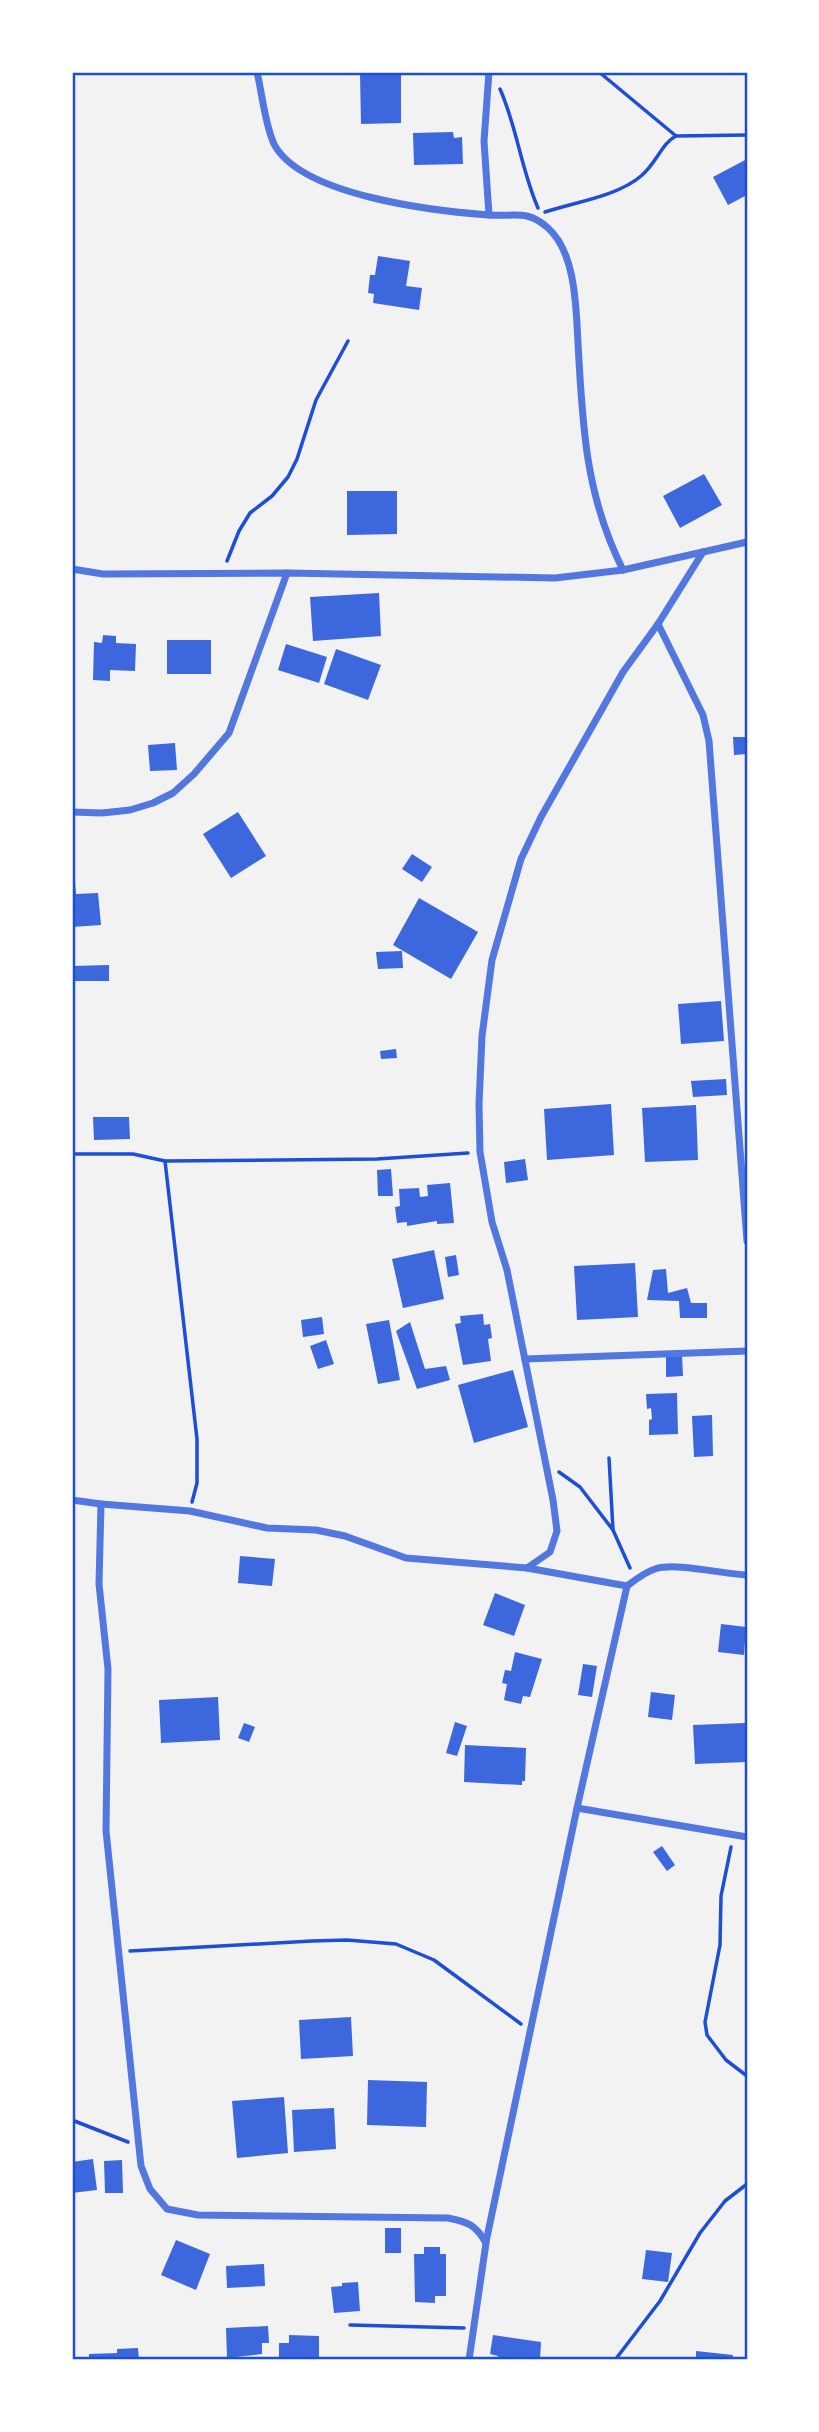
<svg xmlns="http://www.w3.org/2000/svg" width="819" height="2432" viewBox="0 0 819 2432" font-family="'PT Sans Narrow',sans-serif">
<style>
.building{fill:#3d67dc}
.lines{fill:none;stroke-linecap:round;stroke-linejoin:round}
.path{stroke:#1d4ed8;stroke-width:3.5}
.minor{stroke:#5277de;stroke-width:7}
.neatline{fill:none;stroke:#1d4ed8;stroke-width:2.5}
</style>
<rect width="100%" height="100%" fill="#f2f2f2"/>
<g class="building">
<polygon points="360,74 401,74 401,123 361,124"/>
<polygon points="453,132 454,138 462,137 463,164 414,165 413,133"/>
<polygon points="747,159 747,195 728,205 713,177"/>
<polygon points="378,256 410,261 406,286 422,288 419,310 373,303 374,294 368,293 370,275 375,275"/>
<polygon points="704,474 722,505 680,528 663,496"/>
<polygon points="347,491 397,491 397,534 347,535"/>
<polygon points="379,593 381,636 313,641 310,597"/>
<polygon points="103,635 116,636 116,643 136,644 135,671 110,670 110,681 93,680 94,642 102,643"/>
<rect x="167" y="640" width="44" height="34"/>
<polygon points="286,644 327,657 319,683 278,670"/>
<polygon points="336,649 381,665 368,700 324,684"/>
<polygon points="733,737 747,737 747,754 734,755"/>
<polygon points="175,743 177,770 150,771 148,745"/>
<polygon points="238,812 266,856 231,878 203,834"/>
<polygon points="412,854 432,867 422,882 402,869"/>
<polygon points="72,882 75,882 76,894 98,893 101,925 72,927"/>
<polygon points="419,898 478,932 451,979 393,945"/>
<polygon points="402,951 403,968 378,969 376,952"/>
<polygon points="109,965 109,981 72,981 72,966"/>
<polygon points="721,1001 724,1041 681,1044 678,1004"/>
<polygon points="396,1049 397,1058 381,1059 380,1051"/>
<polygon points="726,1079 727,1095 693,1097 691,1081"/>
<polygon points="611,1104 614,1155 547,1160 544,1109"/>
<polygon points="696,1105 698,1160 645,1162 642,1108"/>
<polygon points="93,1117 129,1117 130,1139 94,1140"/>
<polygon points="525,1159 528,1180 506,1183 504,1162"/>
<polygon points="391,1169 393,1196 378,1196 377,1170"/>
<polygon points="450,1183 454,1223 437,1224 437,1221 407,1226 407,1222 397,1223 395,1207 400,1206 399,1189 419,1188 420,1197 428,1196 427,1185"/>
<polygon points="434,1250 444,1299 403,1308 392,1259"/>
<polygon points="456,1255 459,1275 448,1277 445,1257"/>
<polygon points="635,1263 638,1317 577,1320 574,1266"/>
<polygon points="666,1269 668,1293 687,1288 691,1303 707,1303 707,1318 680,1318 679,1301 647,1300 653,1270"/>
<polygon points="483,1314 484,1325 490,1324 492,1338 488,1339 491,1361 463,1365 455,1324 461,1323 460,1316"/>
<polygon points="322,1317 324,1334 303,1337 301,1320"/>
<polygon points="389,1320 400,1380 378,1384 366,1324"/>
<polygon points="410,1322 425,1369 446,1366 450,1380 417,1389 396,1331"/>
<polygon points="326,1340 334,1364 318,1369 310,1346"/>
<polygon points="682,1355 683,1376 666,1377 666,1356"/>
<polygon points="513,1370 528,1427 474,1443 458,1385"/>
<polygon points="677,1393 678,1434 649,1435 649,1420 652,1419 651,1408 647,1409 646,1394"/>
<polygon points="712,1415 713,1456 694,1457 692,1416"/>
<polygon points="240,1556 275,1559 272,1586 238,1583"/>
<polygon points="495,1593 525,1605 514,1636 483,1625"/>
<polygon points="721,1624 746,1627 744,1655 718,1652"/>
<polygon points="515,1652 542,1659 530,1697 523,1696 521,1704 504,1700 507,1684 502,1683 505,1670 511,1671"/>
<polygon points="583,1664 597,1666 592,1697 578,1695"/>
<polygon points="651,1692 675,1695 672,1720 648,1717"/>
<polygon points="218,1697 220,1740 161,1743 159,1700"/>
<polygon points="455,1722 467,1726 457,1756 446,1753"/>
<polygon points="244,1723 255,1727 249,1742 238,1738"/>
<polygon points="745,1723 747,1762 695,1764 693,1725"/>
<polygon points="465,1745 526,1748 525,1781 522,1781 522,1785 464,1782"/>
<polygon points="662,1846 675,1865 667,1871 653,1852"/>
<polygon points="351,2017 353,2056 301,2059 299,2020"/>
<polygon points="368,2080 427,2082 426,2127 367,2125"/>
<polygon points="284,2097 288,2153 237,2158 232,2101"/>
<polygon points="334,2108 336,2149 294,2152 292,2110"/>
<polygon points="93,2159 97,2190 72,2193 72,2162"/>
<polygon points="122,2160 123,2193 105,2193 104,2161"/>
<rect x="385" y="2228" width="16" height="25"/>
<polygon points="176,2240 210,2254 196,2290 161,2275"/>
<polygon points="424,2247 440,2247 440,2254 446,2254 446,2296 435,2296 435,2303 415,2302 414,2254 424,2254"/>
<polygon points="646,2250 672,2253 668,2282 642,2279"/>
<polygon points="264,2264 265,2286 227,2288 226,2266"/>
<polygon points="358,2282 360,2311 334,2313 331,2287 342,2286 342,2283"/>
<polygon points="268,2326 269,2343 262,2343 262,2354 227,2358 226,2328"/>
<polygon points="289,2335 319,2336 319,2360 279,2360 279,2343 289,2343"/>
<polygon points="493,2335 541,2342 540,2360 498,2360 498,2356 490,2354"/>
<polygon points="138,2348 139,2360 89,2360 89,2354 117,2353 117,2349"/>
<polygon points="696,2351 733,2355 732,2360 696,2360"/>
</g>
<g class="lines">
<g class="path">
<polyline points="599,72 676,136"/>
<path d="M500 89C517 127 521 169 538 208"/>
<path d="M545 212C575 202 618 196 641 176 656 164 662 143 676 136L747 135"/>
<polyline points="227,561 239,531 250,513 272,496 288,477 297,459 316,400 348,341"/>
<polyline points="72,1154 133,1154 165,1161 377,1159 468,1153"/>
<polyline points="165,1161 197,1439 197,1483 192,1502"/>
<polyline points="609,1458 613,1530 630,1568"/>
<polyline points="559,1472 580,1487 613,1530"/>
<polyline points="731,1847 721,1896 720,1945 705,2022 707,2035 726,2060 747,2076"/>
<polyline points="130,1951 312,1941 347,1940 396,1944 434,1960 521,2024"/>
<polyline points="72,2120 128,2142"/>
<polyline points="350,2325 464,2328"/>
<polyline points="615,2360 660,2301 700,2233 725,2201 747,2184"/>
</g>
<g class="minor">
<path d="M257 72C262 93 265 125 274 144 301 196 435 211 489 215 515 217 527 209 548 228 576 253 576 308 578 343 580 382 582 421 588 459 594 497 606 536 623 570"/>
<polyline points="489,215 484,141 489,72"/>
<polyline points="72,569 103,574 287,573 555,578 623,570 747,542"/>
<polyline points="658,624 703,715 709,741 747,1241"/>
<polyline points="72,812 102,813 130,810 153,803 173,793 194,774 229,733 287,573"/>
<polyline points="525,1359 747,1351"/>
<polyline points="72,1500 101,1504 190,1511 267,1528 316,1530 345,1536 406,1558 527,1568 550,1552 557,1531 553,1500 507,1270 492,1222 480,1152 479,1104 482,1036 492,960 521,859 541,817 623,672 658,624 703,552"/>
<path d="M101 1504 99 1584 108 1669 106 1831 141 2166 150 2189 167 2209 198 2215 448 2218C468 2222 476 2225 486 2243L469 2360"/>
<polyline points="527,1568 627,1586"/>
<polyline points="577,1808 747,1837"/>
<path d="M486 2242 577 1808 627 1586C635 1580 645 1572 655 1569 676 1562 722 1574 747 1575"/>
</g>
</g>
<rect width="819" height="2432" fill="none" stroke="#ffffff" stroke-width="147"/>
<rect x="74" y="74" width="672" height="2284" class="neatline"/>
</svg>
